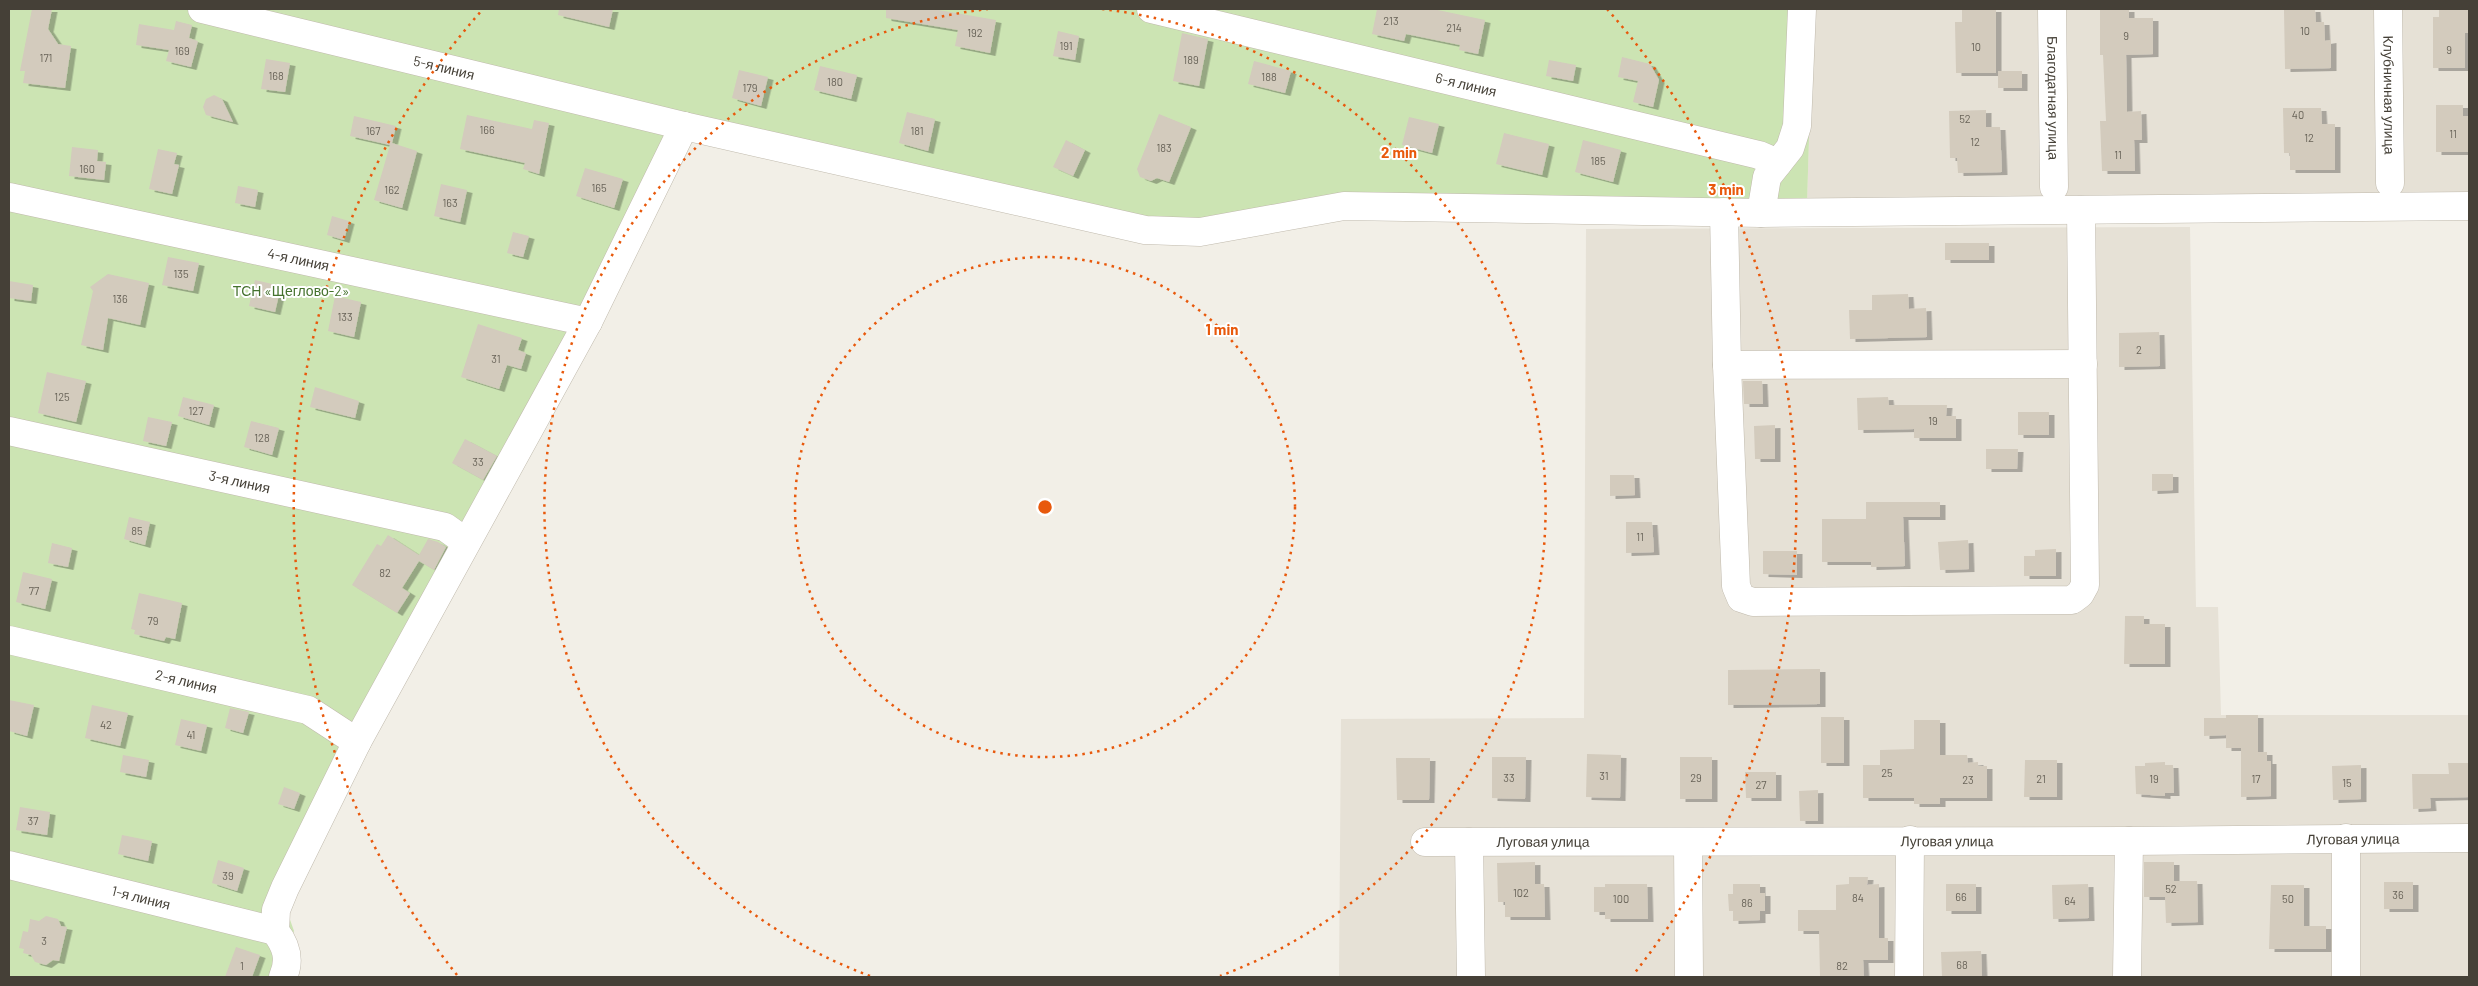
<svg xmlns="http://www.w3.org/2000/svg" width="2478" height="986" viewBox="0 0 2478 986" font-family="Barlow,sans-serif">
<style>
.residential{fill:#e6e1d6}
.green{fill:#cce4b3}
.building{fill:#d3cbbd;filter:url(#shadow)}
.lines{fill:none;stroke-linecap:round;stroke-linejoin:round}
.minor-casing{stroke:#c0baad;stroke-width:29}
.minor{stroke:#fff;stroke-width:28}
.ring{fill:none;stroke:#e8590c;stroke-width:2.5;stroke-dasharray:2.5 5}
.labels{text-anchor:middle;stroke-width:4;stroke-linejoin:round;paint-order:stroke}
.number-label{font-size:11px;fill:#686358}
.street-label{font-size:14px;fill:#454037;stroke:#fff}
.park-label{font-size:14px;fill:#45722e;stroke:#fff}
.centre{fill:#e8590c;stroke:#fff;stroke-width:2.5}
.ring-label{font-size:15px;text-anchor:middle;font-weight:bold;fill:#e8590c;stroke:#fff;stroke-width:4;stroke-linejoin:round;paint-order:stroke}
</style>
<defs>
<filter id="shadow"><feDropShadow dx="5.5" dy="3" stdDeviation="0" flood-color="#0004"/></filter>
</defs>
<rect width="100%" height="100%" fill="#f2efe7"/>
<g class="residential">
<polygon points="1813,9 2469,9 2469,195 1807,204"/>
<polygon points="2190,227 2196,607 2218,607 2221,715 2469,715 2469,977 1339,977 1341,719 1584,718 1586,229"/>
</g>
<polygon class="green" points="9,9 1813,9 1807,204 1201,223 1146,222 696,119 364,745 287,911 294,931 274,977 9,977"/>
<g class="building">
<polygon points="32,9 52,9 48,29 58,44 71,46 65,88 23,83 25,71 20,71"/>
<polygon points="559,9 613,9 609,27 558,15"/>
<polygon points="886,9 933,9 996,20 990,53 955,46 958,30 886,18"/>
<polygon points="1377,9 1433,9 1485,20 1478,54 1459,50 1460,45 1406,34 1404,41 1372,34"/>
<polygon points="1962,9 1996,9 1996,73 1956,73 1955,22 1962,22"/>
<polygon points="2100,9 2129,9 2129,18 2153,18 2153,54 2126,55 2127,112 2141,111 2142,140 2134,140 2135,171 2102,171 2100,121 2106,121 2103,55 2100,55"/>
<polygon points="2284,9 2315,9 2316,22 2324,22 2325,41 2331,40 2331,68 2285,69"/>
<polygon points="2439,9 2469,9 2469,33 2465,33 2465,68 2433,68 2433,17 2439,17"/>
<polygon points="176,21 192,25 189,38 198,41 191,67 166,61 169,50 136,45 139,24 174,30"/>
<polygon points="1058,31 1079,36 1075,60 1053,56"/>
<polygon points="1182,33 1208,39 1199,86 1173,81"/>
<polygon points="1622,57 1650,64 1659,80 1653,107 1633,102 1638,81 1618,77"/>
<polygon points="266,59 290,63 285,92 261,89"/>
<polygon points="1549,60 1576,65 1573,81 1546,76"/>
<polygon points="1254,61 1291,71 1285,93 1248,84"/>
<polygon points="820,66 857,75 851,99 814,90"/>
<polygon points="739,70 768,77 761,106 732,98"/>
<rect x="1998" y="71" width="24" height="17"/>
<polygon points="214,95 222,99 233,122 206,115 203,107 206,99"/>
<polygon points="2436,105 2463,105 2463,116 2469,116 2469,152 2436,152"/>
<polygon points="2283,108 2321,108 2322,124 2335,124 2335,170 2290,170 2290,153 2284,153"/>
<polygon points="1986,110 1986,127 2000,127 2002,172 1958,173 1957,158 1950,158 1949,111"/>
<polygon points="907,112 935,119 928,151 899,143"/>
<polygon points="1159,114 1191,127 1169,182 1157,178 1151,181 1140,177 1137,169"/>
<polygon points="467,115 532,129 534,120 549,123 539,174 523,169 525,163 460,149"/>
<polygon points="354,116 396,126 392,143 417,151 402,208 374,200 390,145 350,136"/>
<polygon points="1409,117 1439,124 1432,153 1402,145"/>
<polygon points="1504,133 1549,144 1542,175 1496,164"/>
<polygon points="1066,140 1085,150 1073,176 1053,167"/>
<polygon points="1583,140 1621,150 1613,182 1575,172"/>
<polygon points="72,147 98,150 97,161 106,162 104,180 69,176"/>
<polygon points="158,149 177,153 174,164 179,165 172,194 149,189"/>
<polygon points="585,168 623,179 614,208 576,196"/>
<polygon points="441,184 467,190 460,222 434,216"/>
<polygon points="238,186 258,190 255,207 235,203"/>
<polygon points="332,216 349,221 344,240 327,235"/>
<polygon points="513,232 529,236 523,257 507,253"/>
<rect x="1945" y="243" width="44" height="17"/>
<polygon points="168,257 199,263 193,291 162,285"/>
<polygon points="108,274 149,283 140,325 108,318 103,350 81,345 93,291 90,287"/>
<polygon points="255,280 281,286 275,312 249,306"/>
<polygon points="9,281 33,285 31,301 9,298"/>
<polygon points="1908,294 1909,309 1926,308 1927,337 1850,339 1849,310 1872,310 1872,295"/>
<polygon points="335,296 361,302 354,337 328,331"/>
<polygon points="478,324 522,338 518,350 526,353 521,369 507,365 499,389 461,377"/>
<polygon points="2159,332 2160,366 2119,367 2119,333"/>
<polygon points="47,372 86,381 76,422 38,413"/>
<polygon points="1743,381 1762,381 1763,404 1744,404"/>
<polygon points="315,387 359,401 355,418 310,407"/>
<polygon points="183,397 214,405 209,425 178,416"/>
<polygon points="1888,397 1889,405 1947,405 1946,416 1956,416 1956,438 1914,438 1914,429 1858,430 1857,398"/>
<rect x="2018" y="412" width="31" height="23"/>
<polygon points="148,417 172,422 166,446 143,441"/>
<polygon points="251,421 279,428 272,455 244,447"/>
<polygon points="1775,425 1775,459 1755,459 1754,426"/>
<polygon points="465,439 497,456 483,480 452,463"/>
<polygon points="1986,449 2018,449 2017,469 1986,469"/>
<polygon points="2152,474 2173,474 2173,490 2152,491"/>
<polygon points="1610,475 1634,475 1635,495 1610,496"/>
<polygon points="1866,502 1940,502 1940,517 1903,517 1905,566 1871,567 1871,562 1822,562 1822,519 1866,519"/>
<polygon points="129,517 150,522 145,545 124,539"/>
<polygon points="1626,522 1652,522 1654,552 1626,553"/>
<polygon points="388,535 419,555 428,539 438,542 446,547 434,570 419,561 402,588 410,593 397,613 352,585 377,544 381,546"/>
<polygon points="1968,540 1969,569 1940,570 1938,542"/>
<polygon points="52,543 72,548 68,567 48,563"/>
<polygon points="2056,549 2056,576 2024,576 2024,556 2035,556 2035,550"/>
<polygon points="1763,551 1797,551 1797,575 1763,574"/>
<polygon points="23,572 52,579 45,609 16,602"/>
<polygon points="139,593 182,603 175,639 166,637 164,641 134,634 135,630 131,629"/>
<polygon points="2125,616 2144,616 2144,624 2165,624 2165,664 2124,664"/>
<polygon points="1820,669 1820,704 1728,705 1728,670"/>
<polygon points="9,700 34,705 27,736 9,731"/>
<polygon points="92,705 128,713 120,746 85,738"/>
<polygon points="230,708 249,712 243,733 225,728"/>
<polygon points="2226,715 2258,715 2258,752 2267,752 2267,761 2271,761 2271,796 2241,797 2241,748 2226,748 2226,735 2204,736 2204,718 2226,718"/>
<rect x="1821" y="717" width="23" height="46"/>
<polygon points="181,719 207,725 201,751 175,745"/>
<polygon points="1914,720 1940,720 1940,755 1967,755 1968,763 1978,762 1978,766 1987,766 1987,798 1940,798 1940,804 1914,804 1914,798 1863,798 1863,765 1880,765 1880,750 1914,749"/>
<polygon points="1587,754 1621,755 1620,798 1586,797"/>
<polygon points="123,755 149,760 146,777 120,772"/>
<polygon points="1492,757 1526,757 1525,799 1492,798"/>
<rect x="1680" y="757" width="32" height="42"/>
<polygon points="1396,758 1430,758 1429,800 1397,800"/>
<polygon points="2025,760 2057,760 2057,797 2024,797"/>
<polygon points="2165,762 2165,765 2173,765 2174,793 2165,793 2165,796 2136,794 2135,766 2145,766 2145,763"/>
<polygon points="2448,763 2469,763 2469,797 2430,798 2431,808 2413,809 2412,774 2449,774"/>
<polygon points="2361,765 2361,799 2333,800 2332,766"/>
<polygon points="1745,772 1776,772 1776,798 1746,798"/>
<polygon points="284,787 300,793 294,809 278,804"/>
<polygon points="1818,790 1818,821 1800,821 1799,791"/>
<polygon points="20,807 50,812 47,835 16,830"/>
<polygon points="122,835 152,841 148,861 118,854"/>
<polygon points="218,860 244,868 237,891 212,883"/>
<polygon points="1535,862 1535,884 1544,884 1545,917 1505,917 1505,902 1498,902 1497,863"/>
<polygon points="2144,862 2174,862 2174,881 2197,881 2198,922 2166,923 2165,897 2144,897"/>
<polygon points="1849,877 1868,877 1867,885 1879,884 1879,938 1888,938 1888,960 1863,960 1864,977 1820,977 1819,931 1798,931 1798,910 1836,910 1836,885 1849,884"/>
<rect x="2384" y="882" width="29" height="27"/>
<polygon points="1605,884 1647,884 1648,919 1605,919 1605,912 1594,912 1594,887 1605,887"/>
<polygon points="1733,884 1760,884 1760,893 1765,893 1765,911 1760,911 1760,920 1733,921 1733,911 1729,911 1728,894 1733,894"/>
<rect x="1946" y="884" width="30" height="27"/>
<polygon points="2088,884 2089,918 2053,919 2052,885"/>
<polygon points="2271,885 2304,885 2304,926 2326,926 2326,949 2269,949"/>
<polygon points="46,916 58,919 61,926 67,927 59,961 53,960 46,965 35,962 31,955 23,953 24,949 19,948 23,931 28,932 30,919 39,921"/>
<polygon points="236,947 260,955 252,977 225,977"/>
<polygon points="1981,951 1982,977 1942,977 1941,952"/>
</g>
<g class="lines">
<defs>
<g id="minor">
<path id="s1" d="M202 9 684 126 1145 230 1200 232 1344 206 1761 213 2469 206"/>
<path id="s2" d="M1151 9 1759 155 1778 163"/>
<path id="s3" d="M2052 9 2054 187"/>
<path id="s4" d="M2388 9 2390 183"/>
<path id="s5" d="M9 197 588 322"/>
<polyline points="1724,212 1727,365 1736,586 1741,598 1753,602 2072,600 2080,594 2085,585 2081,210"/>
<polyline points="1761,213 1767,177 1790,148 1797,126 1802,9"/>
<polyline points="1727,365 2083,364"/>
<path id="s6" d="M9 431 445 527 466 542"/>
<path id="s7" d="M9 640 308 710 357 742"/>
<path id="s8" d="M1425 842 2129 841 2469 838"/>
<polyline points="1469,842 1471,977"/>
<polyline points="1688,842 1689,977"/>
<path id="s9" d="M9 865 275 931"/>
<path d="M283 977C291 959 286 945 275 931L276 910 285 888 357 742 588 322 684 126"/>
<polyline points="1909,977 1910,840"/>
<polyline points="2127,977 2129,841"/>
<polyline points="2346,977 2346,838"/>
</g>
</defs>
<use href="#minor" class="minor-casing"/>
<use href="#minor" class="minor"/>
</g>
<g class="ring">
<circle cx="1045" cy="507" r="250"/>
<path d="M870 976A501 501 0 0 1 988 9M1102 9A501 501 0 0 1 1220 976"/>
<path d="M457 975A751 751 0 0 1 483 9M1607 9A751 751 0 0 1 1633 975"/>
</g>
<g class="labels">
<g class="number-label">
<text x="1391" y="25">213</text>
<text x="1454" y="32">214</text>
<text x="2305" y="35">10</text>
<text x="975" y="37">192</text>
<text x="2126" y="40">9</text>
<text x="1066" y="50">191</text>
<text x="1976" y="51">10</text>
<text x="2449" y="54">9</text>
<text x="182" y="55">169</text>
<text x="46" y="62">171</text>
<text x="1191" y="64">189</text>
<text x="276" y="80">168</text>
<text x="1269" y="81">188</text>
<text x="835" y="86">180</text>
<text x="750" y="92">179</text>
<text x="2298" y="119">40</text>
<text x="1965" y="123">52</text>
<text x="487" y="134">166</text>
<text x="373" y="135">167</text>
<text x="917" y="135">181</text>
<text x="2453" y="138">11</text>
<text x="2309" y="142">12</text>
<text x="1975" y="146">12</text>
<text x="1164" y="152">183</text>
<text x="2118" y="159">11</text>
<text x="1598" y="165">185</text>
<text x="87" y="173">160</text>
<text x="599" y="192">165</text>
<text x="392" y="194">162</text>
<text x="450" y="207">163</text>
<text x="181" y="278">135</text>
<text x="120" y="303">136</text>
<text x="345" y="321">133</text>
<text x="2139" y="354">2</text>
<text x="496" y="363">31</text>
<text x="62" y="401">125</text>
<text x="196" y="415">127</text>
<text x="1933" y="425">19</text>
<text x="262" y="442">128</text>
<text x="478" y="466">33</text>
<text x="137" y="535">85</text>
<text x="1640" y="541">11</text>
<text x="385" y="577">82</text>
<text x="34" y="595">77</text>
<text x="153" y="625">79</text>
<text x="106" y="729">42</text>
<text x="191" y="739">41</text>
<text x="1887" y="777">25</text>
<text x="1604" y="780">31</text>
<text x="1509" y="782">33</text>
<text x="1696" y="782">29</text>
<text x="2041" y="783">21</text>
<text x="2154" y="783">19</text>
<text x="2256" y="783">17</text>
<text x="1968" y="784">23</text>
<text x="2347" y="787">15</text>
<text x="1761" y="789">27</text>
<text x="33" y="825">37</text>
<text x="228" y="880">39</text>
<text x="2171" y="893">52</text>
<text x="1521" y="897">102</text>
<text x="2398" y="899">36</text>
<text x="1961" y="901">66</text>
<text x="1858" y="902">84</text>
<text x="1621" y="903">100</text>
<text x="2288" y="903">50</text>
<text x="2070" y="905">64</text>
<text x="1747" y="907">86</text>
<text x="44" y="945">3</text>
<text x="1962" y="969">68</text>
<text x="242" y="970">1</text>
<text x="1842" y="970">82</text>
</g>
<g class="street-label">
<text dy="5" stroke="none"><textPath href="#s1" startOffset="249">5-я линия</textPath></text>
<text dy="5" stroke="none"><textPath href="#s2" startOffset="324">6-я линия</textPath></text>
<text dy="5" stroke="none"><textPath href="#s4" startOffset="86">Клубничная улица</textPath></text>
<text dy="5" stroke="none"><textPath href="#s3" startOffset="89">Благодатная улица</textPath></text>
<text dy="5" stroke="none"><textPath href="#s5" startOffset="296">4-я линия</textPath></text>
<text dy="5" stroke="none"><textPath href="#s6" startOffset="236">3-я линия</textPath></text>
<text dy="5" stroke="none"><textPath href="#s7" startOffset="182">2-я линия</textPath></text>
<text dy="5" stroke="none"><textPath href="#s8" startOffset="928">Луговая улица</textPath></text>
<text dy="5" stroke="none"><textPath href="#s8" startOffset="522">Луговая улица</textPath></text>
<text dy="5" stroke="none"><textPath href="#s8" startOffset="118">Луговая улица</textPath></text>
<text dy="5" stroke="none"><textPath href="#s9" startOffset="136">1-я линия</textPath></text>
</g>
<g class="park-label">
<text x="291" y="296">ТСН «Щеглово-2»</text>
</g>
</g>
<circle cx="1045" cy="507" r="8" class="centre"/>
<g class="ring-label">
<text x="1399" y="158">2 min</text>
<text x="1726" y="195">3 min</text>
<text x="1222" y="335">1 min</text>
</g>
<rect width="2478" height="986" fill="none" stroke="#454037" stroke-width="20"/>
</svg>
